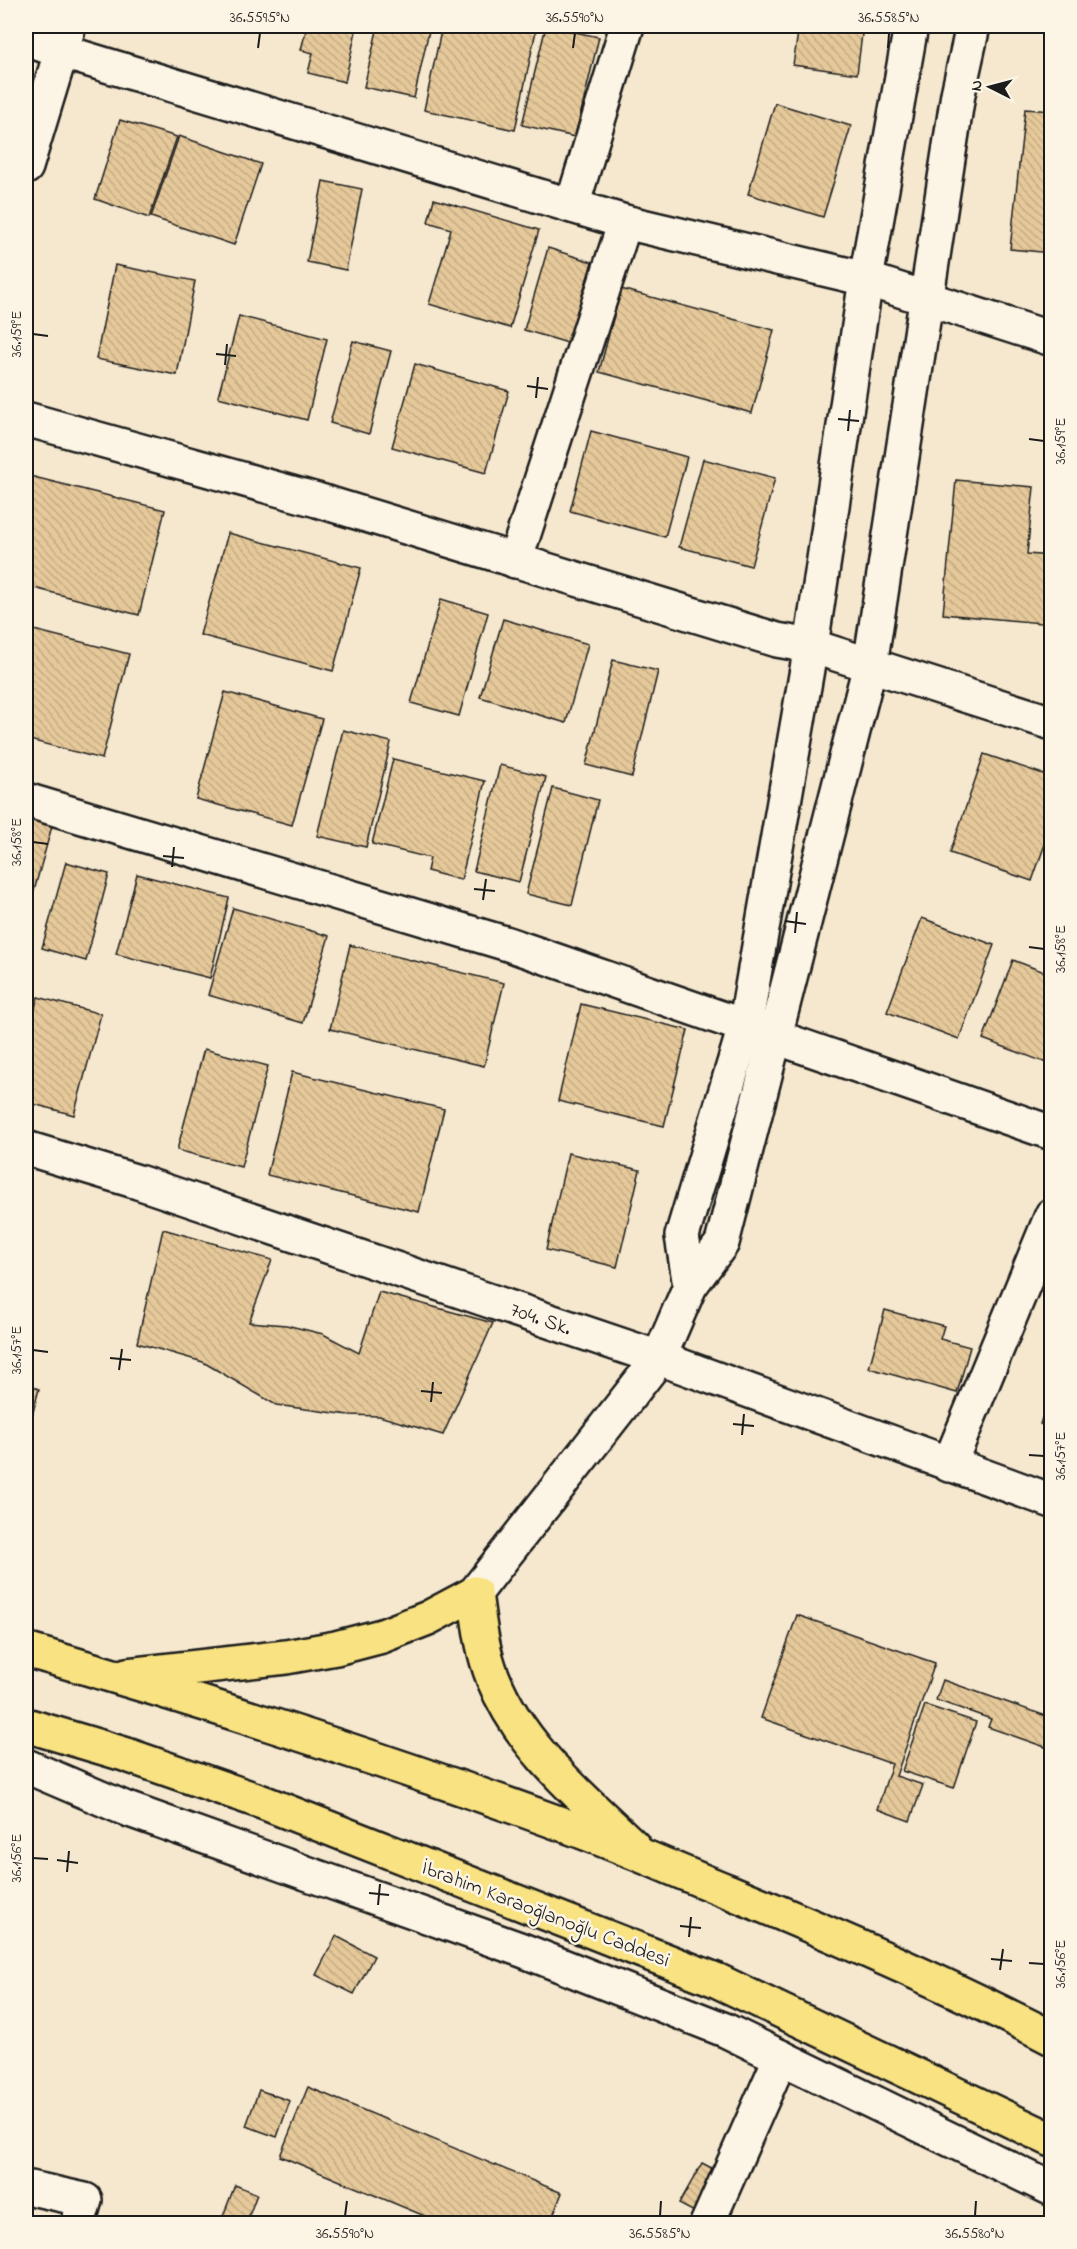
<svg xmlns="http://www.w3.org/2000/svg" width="1077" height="2249" viewBox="0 0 1077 2249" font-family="'Indie Flower',sans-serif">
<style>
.building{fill:url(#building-back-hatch);stroke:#1c1c1c;stroke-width:1.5}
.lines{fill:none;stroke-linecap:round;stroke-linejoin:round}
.street-casing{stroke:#1c1c1c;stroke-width:38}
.secondary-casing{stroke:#1c1c1c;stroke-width:38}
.highway-casing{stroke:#1c1c1c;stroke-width:38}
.street{stroke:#fcf5e5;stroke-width:33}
.secondary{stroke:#fcf5e5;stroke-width:33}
.highway{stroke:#f8e281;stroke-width:33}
.ticks{fill:none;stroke:#1c1c1c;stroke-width:2}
.labels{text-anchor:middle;stroke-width:5;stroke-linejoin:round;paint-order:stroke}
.street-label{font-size:21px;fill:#1c1c1c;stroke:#fcf5e5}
.neatline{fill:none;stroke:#1c1c1c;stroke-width:2}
.ticks-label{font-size:15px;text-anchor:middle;fill:#1c1c1c}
</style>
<defs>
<pattern id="building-back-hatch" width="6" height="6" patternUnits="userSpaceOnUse" patternTransform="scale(1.5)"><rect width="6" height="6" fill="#e6c99a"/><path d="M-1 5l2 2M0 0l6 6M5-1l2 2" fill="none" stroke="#c5ac84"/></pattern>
</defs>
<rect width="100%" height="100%" fill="#f5e8ce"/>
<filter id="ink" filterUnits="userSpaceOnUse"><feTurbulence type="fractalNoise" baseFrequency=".0167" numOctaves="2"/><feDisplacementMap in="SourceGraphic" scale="12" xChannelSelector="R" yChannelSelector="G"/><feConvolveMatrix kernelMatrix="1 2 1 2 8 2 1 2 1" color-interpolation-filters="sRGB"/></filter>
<g filter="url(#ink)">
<g class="building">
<polygon points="307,26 357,26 345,82 308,73 313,53 301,50"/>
<polygon points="378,26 430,26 414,98 364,87"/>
<polygon points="454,26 537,26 515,130 424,110 441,31 452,30"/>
<polygon points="546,26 599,37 575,137 522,125"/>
<polygon points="799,26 863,26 857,74 793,65"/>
<polygon points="775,103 851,126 823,217 748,194"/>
<polygon points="1025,109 1052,111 1052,253 1010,249"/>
<polygon points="120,120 177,137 149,218 95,199"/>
<polygon points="179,136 261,164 234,245 151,217"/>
<polygon points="323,181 362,189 346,270 307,262"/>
<polygon points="434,199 539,230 510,328 429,304 451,229 428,222"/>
<polygon points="548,248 592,262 568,343 524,330"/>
<polygon points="115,265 195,281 177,375 96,359"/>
<polygon points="621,289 774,330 752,413 599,372"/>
<polygon points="239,316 327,339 307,420 218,397"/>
<polygon points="353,341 391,351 369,434 330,423"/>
<polygon points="415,364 509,391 486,473 392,447"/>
<polygon points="591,431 687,457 665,537 570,511"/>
<polygon points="703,459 775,478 751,566 679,547"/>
<polygon points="26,475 165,510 139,615 26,586"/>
<polygon points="956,480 1034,487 1027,554 1052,556 1052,624 943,614"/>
<polygon points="228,533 361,568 333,671 200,635"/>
<polygon points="441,599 488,613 459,716 411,703"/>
<polygon points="503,619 588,644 566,723 480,697"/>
<polygon points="26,628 129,654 102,759 26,739"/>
<polygon points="613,660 658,671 632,777 586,765"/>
<polygon points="225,692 322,719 292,825 196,799"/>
<polygon points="343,730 391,742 366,847 317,836"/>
<polygon points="984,754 1052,777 1052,824 1032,881 950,853"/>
<polygon points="393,759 485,781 461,880 427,871 430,858 372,844"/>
<polygon points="500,765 546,777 519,882 474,871"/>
<polygon points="553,788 598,800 572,905 526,894"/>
<polygon points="26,811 54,819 30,905 26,904"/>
<polygon points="66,862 109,874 86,961 42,948"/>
<polygon points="137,874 229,898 210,978 116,954"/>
<polygon points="233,908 329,936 303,1023 208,995"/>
<polygon points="922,918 994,945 959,1039 887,1012"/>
<polygon points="350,945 504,983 484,1066 330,1029"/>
<polygon points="1013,960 1052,975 1052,1065 983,1039"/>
<polygon points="38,997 101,1014 74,1115 26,1102 26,1041"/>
<polygon points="581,1004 688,1030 664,1126 558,1101"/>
<polygon points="204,1049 268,1066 241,1167 177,1150"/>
<polygon points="292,1072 444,1109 419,1212 267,1175"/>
<polygon points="568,1153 640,1170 617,1267 546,1250"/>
<polygon points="163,1229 272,1260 249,1322 286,1325 323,1334 359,1353 379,1292 493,1323 443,1435 379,1416 349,1415 276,1405 203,1362 137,1343"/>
<polygon points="885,1310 944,1326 940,1339 970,1347 957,1393 869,1368"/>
<polygon points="26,1385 39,1389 26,1439"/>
<polygon points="1052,1388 1052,1428 1040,1424"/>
<polygon points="797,1615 935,1663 896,1776 923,1785 910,1821 877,1809 892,1764 761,1718"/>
<polygon points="943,1680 1052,1718 1052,1737 1048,1748 988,1727 991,1719 936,1700"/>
<polygon points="925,1705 976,1722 954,1788 902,1771"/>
<polygon points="336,1936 374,1956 354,1994 316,1975"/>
<polygon points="308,2087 562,2193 550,2223 552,2224 444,2224 280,2156"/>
<polygon points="259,2090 290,2101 277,2137 246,2126"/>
<polygon points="702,2163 725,2175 702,2216 679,2204"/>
<polygon points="235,2185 257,2194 246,2224 220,2224"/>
</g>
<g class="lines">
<defs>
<g id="street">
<polyline points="26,39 60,51 625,222 866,279 1052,339"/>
<polyline points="26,167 69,26"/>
<polyline points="572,206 627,26"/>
<polyline points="26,419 317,500 777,640 811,646 1052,723"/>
<polyline points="515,561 625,222"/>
<polyline points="26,800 508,944 1052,1133"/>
<polyline points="690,1286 682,1236 745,1027 811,646 866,279 911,26"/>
<polyline points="659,1358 690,1286 722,1243 870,665 958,94 973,26"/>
<polyline points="949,1465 1052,1215"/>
<polyline points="26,1766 124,1808 522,1950 725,2030 1052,2189"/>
<polyline points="26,2187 85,2200 78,2224"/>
<polyline points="707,2224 781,2057"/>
</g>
<g id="secondary">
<polyline points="26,1148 138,1182 659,1358 1052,1501"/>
<polyline points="475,1593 659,1358"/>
</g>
<g id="highway">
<path d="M26 1650C204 1702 381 1758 556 1822 615 1843 672 1869 730 1892 839 1937 947 1984 1052 2038"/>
<path d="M127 1675 286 1657 336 1648 382 1636 428 1618 475 1593C479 1622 482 1651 493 1678 521 1748 580 1795 633 1846"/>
<polyline points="26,1725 124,1754 265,1803 716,1980 1052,2140"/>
</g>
</defs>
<use href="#street" class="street-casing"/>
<use href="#secondary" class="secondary-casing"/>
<use href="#highway" class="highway-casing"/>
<use href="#street" class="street"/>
<use href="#secondary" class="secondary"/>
<use href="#highway" class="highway"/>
</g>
</g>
<path class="ticks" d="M258 48 260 33M573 48 575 33M888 48 889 33M33 334 48 336M216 354 236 356M225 365 227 344M527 386 548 389M536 398 538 377M838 419 859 421M848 431 850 410M1029 439 1044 441M33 842 48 844M163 856 184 858M172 867 174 847M474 889 495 891M483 900 486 879M785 921 806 924M795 933 797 912M1029 947 1044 949M33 1350 48 1352M110 1358 131 1360M119 1370 122 1349M421 1391 442 1393M431 1402 433 1382M733 1424 754 1426M742 1435 744 1414M1029 1455 1044 1456M33 1858 48 1859M57 1860 78 1863M67 1872 69 1851M369 1893 389 1895M378 1905 380 1884M680 1926 701 1928M689 1937 691 1917M991 1959 1012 1961M1029 1963 1044 1964M1000 1970 1003 1949M345 2216 347 2201M660 2216 661 2201M975 2216 976 2201"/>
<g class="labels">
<g class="street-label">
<text transform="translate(541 1318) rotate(19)" y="7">704. Sk.</text>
<text transform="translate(546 1913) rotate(21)" y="7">İbrahim Karaoğlanoğlu Caddesi</text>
</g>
</g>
<rect width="1077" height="2249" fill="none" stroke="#fcf5e5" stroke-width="66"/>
<g transform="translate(990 87) rotate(276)" stroke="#fcf5e5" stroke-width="4.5" paint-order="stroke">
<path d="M0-4.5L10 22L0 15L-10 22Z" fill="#1c1c1c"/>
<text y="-9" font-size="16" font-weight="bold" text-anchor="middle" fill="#1c1c1c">N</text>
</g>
<rect x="33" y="33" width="1011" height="2183" class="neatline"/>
<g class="ticks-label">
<text x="260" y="22">36.5595°N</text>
<text x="575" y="22">36.5590°N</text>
<text x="889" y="22">36.5585°N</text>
<text transform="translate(16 334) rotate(-90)" y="5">36.159°E</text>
<text transform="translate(1060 441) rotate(-90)" y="5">36.159°E</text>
<text transform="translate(16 842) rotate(-90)" y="5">36.158°E</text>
<text transform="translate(1060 949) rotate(-90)" y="5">36.158°E</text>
<text transform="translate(16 1350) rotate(-90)" y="5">36.157°E</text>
<text transform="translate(1060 1456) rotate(-90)" y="5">36.157°E</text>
<text transform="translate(16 1858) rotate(-90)" y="5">36.156°E</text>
<text transform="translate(1060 1964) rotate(-90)" y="5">36.156°E</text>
<text x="345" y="2238">36.5590°N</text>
<text x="660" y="2238">36.5585°N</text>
<text x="975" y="2238">36.5580°N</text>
</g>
</svg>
